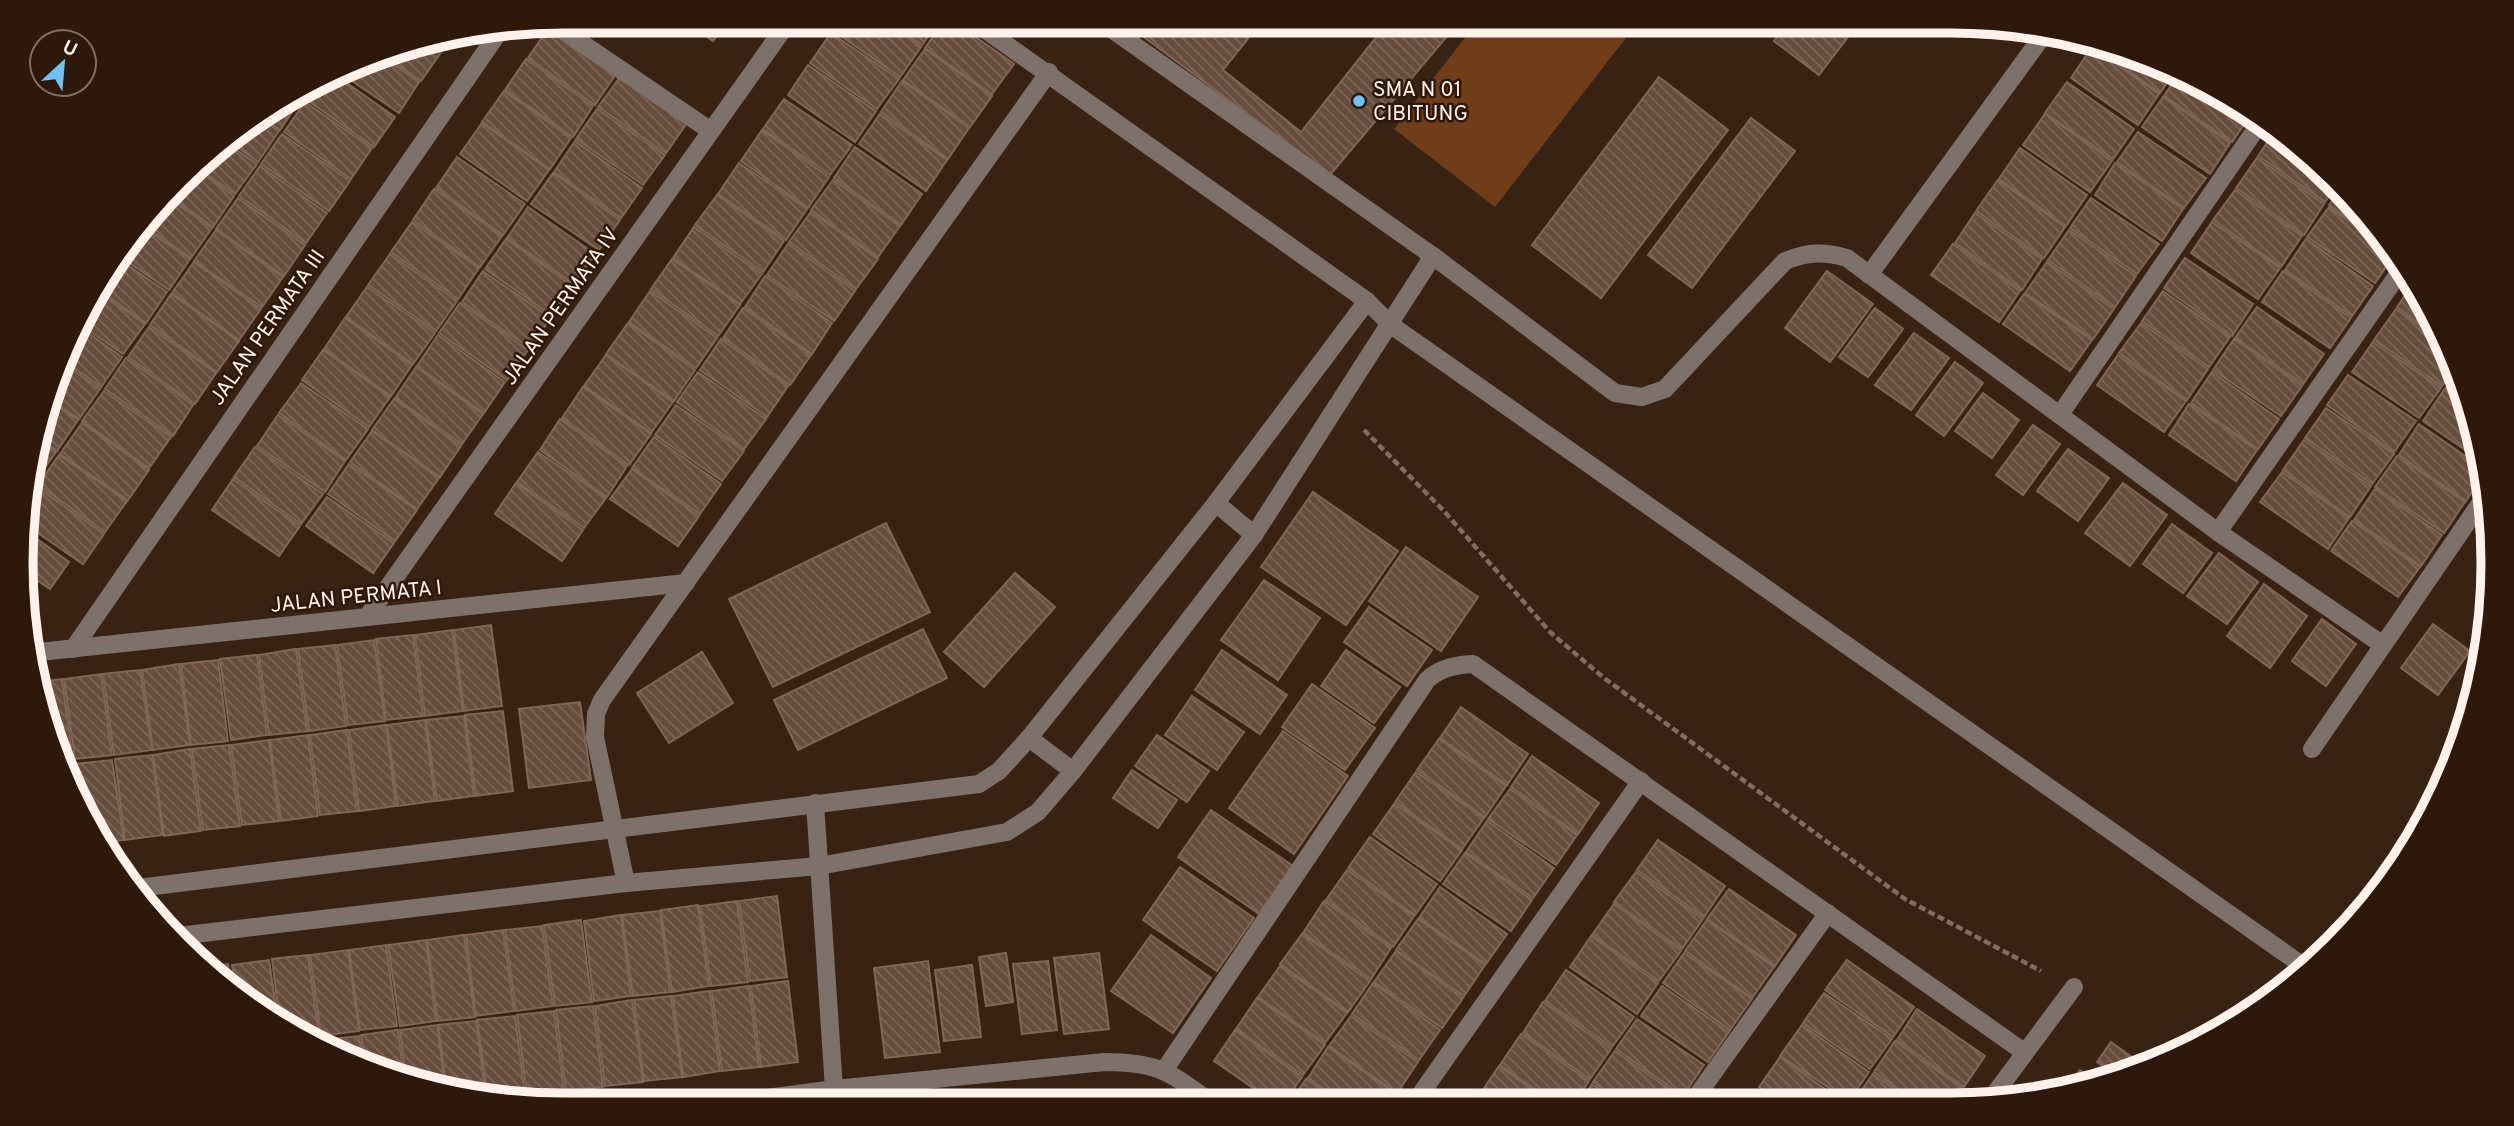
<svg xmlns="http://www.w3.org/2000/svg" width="2514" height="1126" viewBox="0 0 2514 1126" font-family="Overpass,sans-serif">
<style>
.park{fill:#703d1b}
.building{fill:url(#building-back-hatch);stroke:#816657;stroke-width:2}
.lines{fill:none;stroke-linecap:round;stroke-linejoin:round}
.path{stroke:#806e62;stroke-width:4.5;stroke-dasharray:7 3.5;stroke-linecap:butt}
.minor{stroke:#7d716a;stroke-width:18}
.poi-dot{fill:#70c2f4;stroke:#2e180b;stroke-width:2.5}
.labels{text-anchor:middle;stroke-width:5;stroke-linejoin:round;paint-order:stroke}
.poi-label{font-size:21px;fill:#fef2eb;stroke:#2e180b;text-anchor:start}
.street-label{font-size:21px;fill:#fef2eb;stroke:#2e180b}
.rim{fill:none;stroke:#fef2eb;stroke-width:9}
</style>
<defs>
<pattern id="building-back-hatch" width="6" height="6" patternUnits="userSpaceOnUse" patternTransform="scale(1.75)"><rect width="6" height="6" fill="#664d3e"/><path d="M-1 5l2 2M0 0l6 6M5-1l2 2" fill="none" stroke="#7d675a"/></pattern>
</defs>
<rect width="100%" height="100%" fill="#382214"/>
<polygon class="park" points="1478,21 1639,21 1495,207 1394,129"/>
<g class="building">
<polygon points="685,21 727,21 713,41"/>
<polygon points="839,21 885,21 921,47 900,77 832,30"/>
<polygon points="887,21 939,21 922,45"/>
<polygon points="944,21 953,21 1014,64 992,94 925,48"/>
<polygon points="1122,21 1262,21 1223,70 1301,132 1389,21 1460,21 1330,175"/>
<polygon points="1789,21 1860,21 1819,75 1774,41"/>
<polygon points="549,27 616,74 595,105 528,58"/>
<polygon points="831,33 899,79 877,109 810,63"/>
<polygon points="449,40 443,48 434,42"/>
<polygon points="431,43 442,51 421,81 381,53"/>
<polygon points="2095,43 2158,62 2175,71 2160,93 2093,46"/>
<polygon points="2092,47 2159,94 2138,125 2071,78"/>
<polygon points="925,49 992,96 970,127 903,80"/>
<polygon points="379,54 419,82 399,113 339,72"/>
<polygon points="526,59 593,106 573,137 505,90"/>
<polygon points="808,65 876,111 855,142 788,95"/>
<polygon points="2179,73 2252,113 2232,142 2164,96"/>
<polygon points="334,74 395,117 374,147 307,100 320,81"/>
<polygon points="620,77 687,123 666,153 598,107"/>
<polygon points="1659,77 1728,130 1601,298 1532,245"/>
<polygon points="902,81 969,128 948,159 881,112"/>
<polygon points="2067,82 2134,129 2113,159 2045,113"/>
<polygon points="312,85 303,98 295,92"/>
<polygon points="504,91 571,138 550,169 482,122"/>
<polygon points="293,93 301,99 280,130 260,116"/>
<polygon points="2163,97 2230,143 2210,174 2142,127"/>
<polygon points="784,99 852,145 830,175 763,129"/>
<polygon points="305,102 372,148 351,179 284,132"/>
<polygon points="597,109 665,155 643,185 576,139"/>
<polygon points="880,114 947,160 926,191 859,144"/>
<polygon points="2045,114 2112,161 2090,192 2023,145"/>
<polygon points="259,117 279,131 258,162 227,140"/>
<polygon points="1751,118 1795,151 1692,288 1648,255"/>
<polygon points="482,123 549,170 527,201 460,154"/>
<polygon points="762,130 829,177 808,208 741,161"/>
<polygon points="2275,131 2338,184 2325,202 2258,156"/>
<polygon points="2138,132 2206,178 2184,208 2117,162"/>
<polygon points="282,134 350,181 329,211 261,164"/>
<polygon points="575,141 642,188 621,218 554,172"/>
<polygon points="225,142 257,164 235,194 196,167"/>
<polygon points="855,147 922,194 901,225 834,178"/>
<polygon points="2020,148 2087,195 2066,226 1999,179"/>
<polygon points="457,157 525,204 503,235 436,188"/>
<polygon points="2257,158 2324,204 2304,235 2236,188"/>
<polygon points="739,163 807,209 786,240 718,194"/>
<polygon points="2115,163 2183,209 2162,241 2095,195"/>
<polygon points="260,166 327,213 306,243 239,196"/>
<polygon points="195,168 234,196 213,227 171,197"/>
<polygon points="553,173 620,220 599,250 531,204"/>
<polygon points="833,180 900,226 878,257 811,210"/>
<polygon points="1998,180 2065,227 2044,258 1976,211"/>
<polygon points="2341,188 2389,247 2329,205"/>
<polygon points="434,189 502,236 480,267 413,220"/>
<polygon points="2235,190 2302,236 2281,267 2213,220"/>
<polygon points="717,195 784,241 763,272 695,225"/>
<polygon points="238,198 305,245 284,276 216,229"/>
<polygon points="2091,198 2159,244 2137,274 2070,228"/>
<polygon points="170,199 212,228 191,258 147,228"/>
<polygon points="528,207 595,254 574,284 507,238"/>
<polygon points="2329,207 2395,254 2375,283 2307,237"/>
<polygon points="811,212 878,259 856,289 789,242"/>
<polygon points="1975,213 2042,259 2022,290 1955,243"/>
<polygon points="412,222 479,268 458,299 391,252"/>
<polygon points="2212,222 2280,268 2258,299 2191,253"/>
<polygon points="694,227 762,274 740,304 673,258"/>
<polygon points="145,229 190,259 169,290 122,258"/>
<polygon points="216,230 283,277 262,307 194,261"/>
<polygon points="2069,230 2136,276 2115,307 2048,260"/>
<polygon points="506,239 573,286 552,316 485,269"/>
<polygon points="2306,239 2373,286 2352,316 2285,270"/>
<polygon points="788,244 855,291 834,321 767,275"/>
<polygon points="1953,244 2020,291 1999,322 1931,275"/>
<polygon points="390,254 457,301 436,331 368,285"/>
<polygon points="2185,258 2253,304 2232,336 2164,288"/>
<polygon points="672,259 740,305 718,336 651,289"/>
<polygon points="120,260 167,292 146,323 97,289"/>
<polygon points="194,262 261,309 239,340 172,293"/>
<polygon points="2047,262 2114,309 2093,339 2025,293"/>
<polygon points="483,271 551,318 529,348 462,302"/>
<polygon points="1827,271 1873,304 1830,362 1785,328"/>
<polygon points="2283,271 2351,318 2330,348 2262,302"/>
<polygon points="765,276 832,323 812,354 745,307"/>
<polygon points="2413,284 2443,340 2397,307"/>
<polygon points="367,287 435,333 413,364 346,317"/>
<polygon points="95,290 145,324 123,354 81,325"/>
<polygon points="650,291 717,338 696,368 629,322"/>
<polygon points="2163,291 2230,337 2209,367 2142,321"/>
<polygon points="171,294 239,341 217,372 150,325"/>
<polygon points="2024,294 2092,340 2070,371 2003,324"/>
<polygon points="460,303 528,350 507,380 439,333"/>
<polygon points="2257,307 2324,354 2303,384 2235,338"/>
<polygon points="743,308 811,355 790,385 723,338"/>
<polygon points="1875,308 1903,329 1868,377 1839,357"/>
<polygon points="2396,309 2445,343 2455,367 2442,386 2374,340"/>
<polygon points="345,318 412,365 391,396 324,349"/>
<polygon points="628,323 695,370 674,401 606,354"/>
<polygon points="2141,323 2208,369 2187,400 2119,353"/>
<polygon points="80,327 122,357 101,387 67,363"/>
<polygon points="149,327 216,373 195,404 128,357"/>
<polygon points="1914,333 1949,358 1911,410 1875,385"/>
<polygon points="438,335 505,382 484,413 417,366"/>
<polygon points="721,339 788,386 767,417 700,370"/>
<polygon points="2234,339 2302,386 2281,416 2213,370"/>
<polygon points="2373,342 2441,388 2419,418 2352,372"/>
<polygon points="323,350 390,397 369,427 302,380"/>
<polygon points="606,355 673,402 651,433 584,386"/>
<polygon points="2118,355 2186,401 2164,432 2097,385"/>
<polygon points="126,358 193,405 173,436 105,389"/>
<polygon points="1955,362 1983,383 1944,436 1916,415"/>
<polygon points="66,365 100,389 79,419 53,401"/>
<polygon points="416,367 483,414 462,444 395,398"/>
<polygon points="698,372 766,419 744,449 677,402"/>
<polygon points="2212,372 2279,419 2258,449 2191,403"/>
<polygon points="2457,372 2466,404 2445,389"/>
<polygon points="2348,375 2416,421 2394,452 2327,405"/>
<polygon points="301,383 368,429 346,460 279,413"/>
<polygon points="583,387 651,434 629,465 562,418"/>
<polygon points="2444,390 2467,406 2483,462 2423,421"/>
<polygon points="104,391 171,437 149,468 82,421"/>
<polygon points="1983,393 2019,420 1992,458 1955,431"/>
<polygon points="394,399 461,446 440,477 372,430"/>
<polygon points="52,402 78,420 57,451 39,438"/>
<polygon points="2189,404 2257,450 2236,481 2169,435"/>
<polygon points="676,405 744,451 722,481 655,435"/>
<polygon points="2326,408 2394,454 2372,484 2305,438"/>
<polygon points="278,415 345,461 325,492 257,446"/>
<polygon points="560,419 627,466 607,497 540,450"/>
<polygon points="82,423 149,470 128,500 60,454"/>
<polygon points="2419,424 2484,469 2484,474 2466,501 2399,455"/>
<polygon points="2033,425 2060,444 2023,495 1996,475"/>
<polygon points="372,431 439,478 417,509 350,462"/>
<polygon points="654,437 721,484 700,514 632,468"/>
<polygon points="38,440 56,452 34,483 31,480 31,458"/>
<polygon points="2304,440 2371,486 2350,517 2283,470"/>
<polygon points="255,447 323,494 301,524 234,477"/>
<polygon points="2068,449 2109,478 2078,521 2037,491"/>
<polygon points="538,452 606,498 584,528 517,482"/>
<polygon points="59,455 127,501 105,532 38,485"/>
<polygon points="2397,456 2465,502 2444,533 2375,487"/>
<polygon points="349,464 417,510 395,541 328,494"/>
<polygon points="632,469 699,516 678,546 610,499"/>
<polygon points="2282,472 2349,518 2328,549 2260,502"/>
<polygon points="233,479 300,526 279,556 212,510"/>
<polygon points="516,483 583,530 562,561 495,514"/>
<polygon points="2123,483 2167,515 2130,566 2085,533"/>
<polygon points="37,487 104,534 83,564 29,527 30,497"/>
<polygon points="2375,489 2442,535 2421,566 2354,520"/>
<polygon points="1313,492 1398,551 1346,625 1261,567"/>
<polygon points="327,497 394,543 373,573 306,526"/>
<polygon points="2352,521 2420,567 2398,597 2331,551"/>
<polygon points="886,523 930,612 773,687 729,599"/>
<polygon points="2172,524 2212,553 2183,593 2143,564"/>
<polygon points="29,533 69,562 50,589 28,574"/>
<polygon points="1406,547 1478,597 1441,651 1369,601"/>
<polygon points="2219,553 2258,582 2227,624 2187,596"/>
<polygon points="1015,573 1055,607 984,687 944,652"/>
<polygon points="1264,580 1320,618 1278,680 1221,640"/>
<polygon points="2264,584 2307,616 2270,668 2227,636"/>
<polygon points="1369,607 1432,650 1407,686 1344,642"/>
<polygon points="2322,619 2356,644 2326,686 2292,661"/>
<polygon points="2433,624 2470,651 2438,695 2401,668"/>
<polygon points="491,625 502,706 464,711 454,630"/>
<polygon points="923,629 947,678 798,750 774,700"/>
<polygon points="452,630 463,711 425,716 415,635"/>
<polygon points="413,635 423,716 386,720 376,639"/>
<polygon points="374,640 385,721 348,725 337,645"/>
<polygon points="335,645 346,726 309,731 298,649"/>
<polygon points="296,649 307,731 269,735 259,655"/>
<polygon points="1222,650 1287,695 1260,734 1195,690"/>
<polygon points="1346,650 1400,687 1374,723 1321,686"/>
<polygon points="702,652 733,703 669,743 637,693"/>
<polygon points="257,655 267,735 231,740 220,659"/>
<polygon points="218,660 228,741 191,745 181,664"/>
<polygon points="179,664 190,745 153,750 142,670"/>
<polygon points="140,670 152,750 114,755 103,674"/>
<polygon points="101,674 112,755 75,759 64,679"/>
<polygon points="62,679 73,760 61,762 50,738 37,682"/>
<polygon points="1312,684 1375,728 1345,770 1282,727"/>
<polygon points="1192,696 1244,732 1217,770 1165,735"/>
<polygon points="580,702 591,780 529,788 519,709"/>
<polygon points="1461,707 1528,754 1507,785 1440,738"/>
<polygon points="503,711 513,791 476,796 465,715"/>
<polygon points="464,716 474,796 437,801 426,720"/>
<polygon points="425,720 435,801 398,806 387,725"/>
<polygon points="386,725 396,806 359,811 349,730"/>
<polygon points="347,730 357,811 320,815 310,735"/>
<polygon points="1283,731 1348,776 1294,854 1229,808"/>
<polygon points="308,735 318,816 281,821 270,740"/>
<polygon points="1157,735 1209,771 1187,802 1135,766"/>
<polygon points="1439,739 1506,786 1485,817 1417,770"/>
<polygon points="269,740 279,821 242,825 231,745"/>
<polygon points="229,745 240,826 203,830 192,749"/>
<polygon points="190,749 201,831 164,836 153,755"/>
<polygon points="152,755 163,835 125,840 115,759"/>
<polygon points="1532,756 1599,803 1578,834 1511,787"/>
<polygon points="112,760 124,840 101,843 81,807 75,764"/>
<polygon points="73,764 78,800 63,766"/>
<polygon points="1132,770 1177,800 1158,828 1113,798"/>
<polygon points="1416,772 1484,818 1462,849 1395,802"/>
<polygon points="1510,789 1577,835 1556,865 1488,819"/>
<polygon points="1394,804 1462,850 1440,881 1373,834"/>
<polygon points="1211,810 1293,866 1259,914 1178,857"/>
<polygon points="1487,821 1554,868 1533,898 1466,852"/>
<polygon points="1370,837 1437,884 1415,915 1348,868"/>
<polygon points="1658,840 1725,886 1704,917 1637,870"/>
<polygon points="1465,853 1532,900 1511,931 1443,884"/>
<polygon points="1180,867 1254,918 1217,971 1143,920"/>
<polygon points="1347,870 1414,916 1393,947 1326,900"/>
<polygon points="1636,872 1703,919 1682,949 1614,902"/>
<polygon points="1440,887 1507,934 1486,964 1419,918"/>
<polygon points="1729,889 1796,935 1775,966 1707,919"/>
<polygon points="777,896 787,977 750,981 739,901"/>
<polygon points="737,901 748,982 711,986 700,906"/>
<polygon points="1324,901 1391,948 1371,979 1303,933"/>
<polygon points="1614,904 1681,951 1659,981 1592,935"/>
<polygon points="698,905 709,986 672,992 661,910"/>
<polygon points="660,911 670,992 633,996 622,915"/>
<polygon points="621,915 631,996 594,1001 584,921"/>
<polygon points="1418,919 1485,965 1464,996 1396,950"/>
<polygon points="581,920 592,1002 555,1006 544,925"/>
<polygon points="1707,920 1774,967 1752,998 1685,951"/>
<polygon points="542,926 553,1006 516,1011 505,930"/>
<polygon points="503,930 514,1011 476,1016 466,935"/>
<polygon points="1302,934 1370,981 1348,1012 1280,964"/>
<polygon points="464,935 475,1017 438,1021 427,940"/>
<polygon points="1151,935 1211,978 1173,1033 1111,991"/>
<polygon points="1591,936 1658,983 1637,1014 1570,967"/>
<polygon points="426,940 436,1021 400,1026 388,945"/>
<polygon points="386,945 397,1026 360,1030 349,950"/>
<polygon points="348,950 359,1031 321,1036 310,955"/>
<polygon points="1396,951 1463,998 1442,1028 1374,982"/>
<polygon points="1006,953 1013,1002 986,1006 979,957"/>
<polygon points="1099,953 1109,1029 1064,1034 1054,958"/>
<polygon points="1684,953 1752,999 1730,1030 1663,983"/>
<polygon points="308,955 319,1036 312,1037 279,1016 272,959"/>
<polygon points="269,960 277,1015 236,989 232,965"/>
<polygon points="1847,960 1914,1007 1893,1037 1825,990"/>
<polygon points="928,961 940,1052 885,1058 874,968"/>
<polygon points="1048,961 1057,1030 1022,1034 1013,964"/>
<polygon points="228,964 231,986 203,967"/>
<polygon points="972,965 981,1037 944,1041 935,970"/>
<polygon points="1280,966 1347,1013 1325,1043 1258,997"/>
<polygon points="1566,970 1634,1017 1612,1047 1545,1001"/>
<polygon points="788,981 798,1062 761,1067 751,986"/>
<polygon points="1373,983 1440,1030 1419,1060 1352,1014"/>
<polygon points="749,986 759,1067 722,1071 712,991"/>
<polygon points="1662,986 1729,1032 1708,1062 1641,1016"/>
<polygon points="710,991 720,1071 683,1077 673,996"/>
<polygon points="1824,993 1892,1039 1870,1069 1803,1023"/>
<polygon points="671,996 682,1077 644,1081 634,1000"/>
<polygon points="1257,998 1325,1045 1303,1075 1236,1029"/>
<polygon points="632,1000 643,1082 605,1086 595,1006"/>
<polygon points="1543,1002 1611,1049 1590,1079 1523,1033"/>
<polygon points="593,1006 603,1087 566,1091 556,1010"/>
<polygon points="1917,1009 1985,1056 1964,1087 1897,1040"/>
<polygon points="554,1011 564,1091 527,1096 517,1015"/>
<polygon points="515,1016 525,1096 488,1098 477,1020"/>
<polygon points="1351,1016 1418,1062 1397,1093 1329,1046"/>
<polygon points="1637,1019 1704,1065 1683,1096 1616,1049"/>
<polygon points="476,1021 486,1097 447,1092 438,1025"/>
<polygon points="437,1025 446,1091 406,1079 400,1030"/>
<polygon points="1802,1025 1869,1072 1849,1101 1780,1056"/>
<polygon points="398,1030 404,1079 365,1067 361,1035"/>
<polygon points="1235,1030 1302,1077 1284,1103 1275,1103 1214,1061"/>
<polygon points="1521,1034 1589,1081 1575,1102 1553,1102 1500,1065"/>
<polygon points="359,1036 363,1066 322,1043 321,1040"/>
<polygon points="1895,1041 1962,1088 1954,1101 1915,1101 1874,1072"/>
<polygon points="2111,1042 2143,1065 2140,1069 2116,1075 2097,1062"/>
<polygon points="1328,1047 1396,1094 1390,1102 1343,1102 1308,1078"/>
<polygon points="1615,1051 1682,1098 1680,1101 1622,1102 1593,1082"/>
<polygon points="1780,1057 1842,1101 1779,1101 1759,1087"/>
<polygon points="1499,1066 1550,1102 1485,1102 1478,1097"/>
<polygon points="2080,1070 2096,1081 2067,1088"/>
<polygon points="1873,1074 1912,1101 1854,1101"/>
<polygon points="1306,1079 1340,1102 1289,1103"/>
<polygon points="1592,1084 1618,1102 1580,1102"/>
<polygon points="1755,1091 1770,1101 1748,1101"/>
</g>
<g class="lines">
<polyline class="path" points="1364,430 1443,510 1551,633 1604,678 1905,899 2041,971"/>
<g class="minor">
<polyline points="973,21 1367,301 1391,325 2306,968"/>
<path d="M1100 21 1433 256 1615 393 1642 397 1665 389 1785 261C1807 252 1824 251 1847 258L2218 532 2383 645"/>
<polyline points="1231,21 1233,21"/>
<polyline points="552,23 711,131"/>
<polyline points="1869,275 2047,30"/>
<polyline points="2061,413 2262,120"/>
<polyline points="1216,503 1254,535"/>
<polyline points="2218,532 2404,266"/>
<polyline points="367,617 789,21"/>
<polyline points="73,649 499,32"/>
<polyline points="30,653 686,583"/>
<polyline points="1029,738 1073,771"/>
<polyline points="2312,749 2486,495"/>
<polyline points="815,803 835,1104"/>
<polyline points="626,883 595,737 596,714 602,700 1049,72"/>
<polyline points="138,888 979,784 999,771 1029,738 1216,503 1367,301"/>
<polyline points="178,936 626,883 819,866 1007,832 1038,812 1073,771 1254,535 1433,256"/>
<path d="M1165 1069 1427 680C1440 668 1455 665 1473 664L2024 1052"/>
<polyline points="1990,1100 2074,987"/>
<polyline points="1693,1101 1828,913"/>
<polyline points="1415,1102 1641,781"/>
<path d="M721 1104 835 1089 1104 1062C1159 1062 1169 1072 1212 1103"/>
</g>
</g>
<circle class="poi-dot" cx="1359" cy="101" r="7"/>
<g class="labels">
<g class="poi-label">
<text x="1373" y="96">SMA N 01<tspan x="1373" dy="24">CIBITUNG</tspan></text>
</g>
<g class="street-label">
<text transform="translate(560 306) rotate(-55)" y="7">JALAN PERMATA IV</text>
<text transform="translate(267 327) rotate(-55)" y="7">JALAN PERMATA III</text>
<text transform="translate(356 596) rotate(-6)" y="7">JALAN PERMATA I</text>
</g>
</g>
<path d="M0 0H2514V1126H0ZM563 33H1951A530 530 0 0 1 2481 563V563A530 530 0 0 1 1951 1093H563A530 530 0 0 1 33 563V563A530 530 0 0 1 563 33Z" fill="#2e180b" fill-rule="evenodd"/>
<path class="rim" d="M563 33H1951A530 530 0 0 1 2481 563V563A530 530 0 0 1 1951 1093H563A530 530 0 0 1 33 563V563A530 530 0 0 1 563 33Z"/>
<g transform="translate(63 63) rotate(26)"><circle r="33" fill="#2e180b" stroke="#816f65" stroke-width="2"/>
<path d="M0-5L12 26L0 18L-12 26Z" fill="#70c2f4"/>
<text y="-10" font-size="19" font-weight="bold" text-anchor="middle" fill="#fef2eb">U</text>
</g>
</svg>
